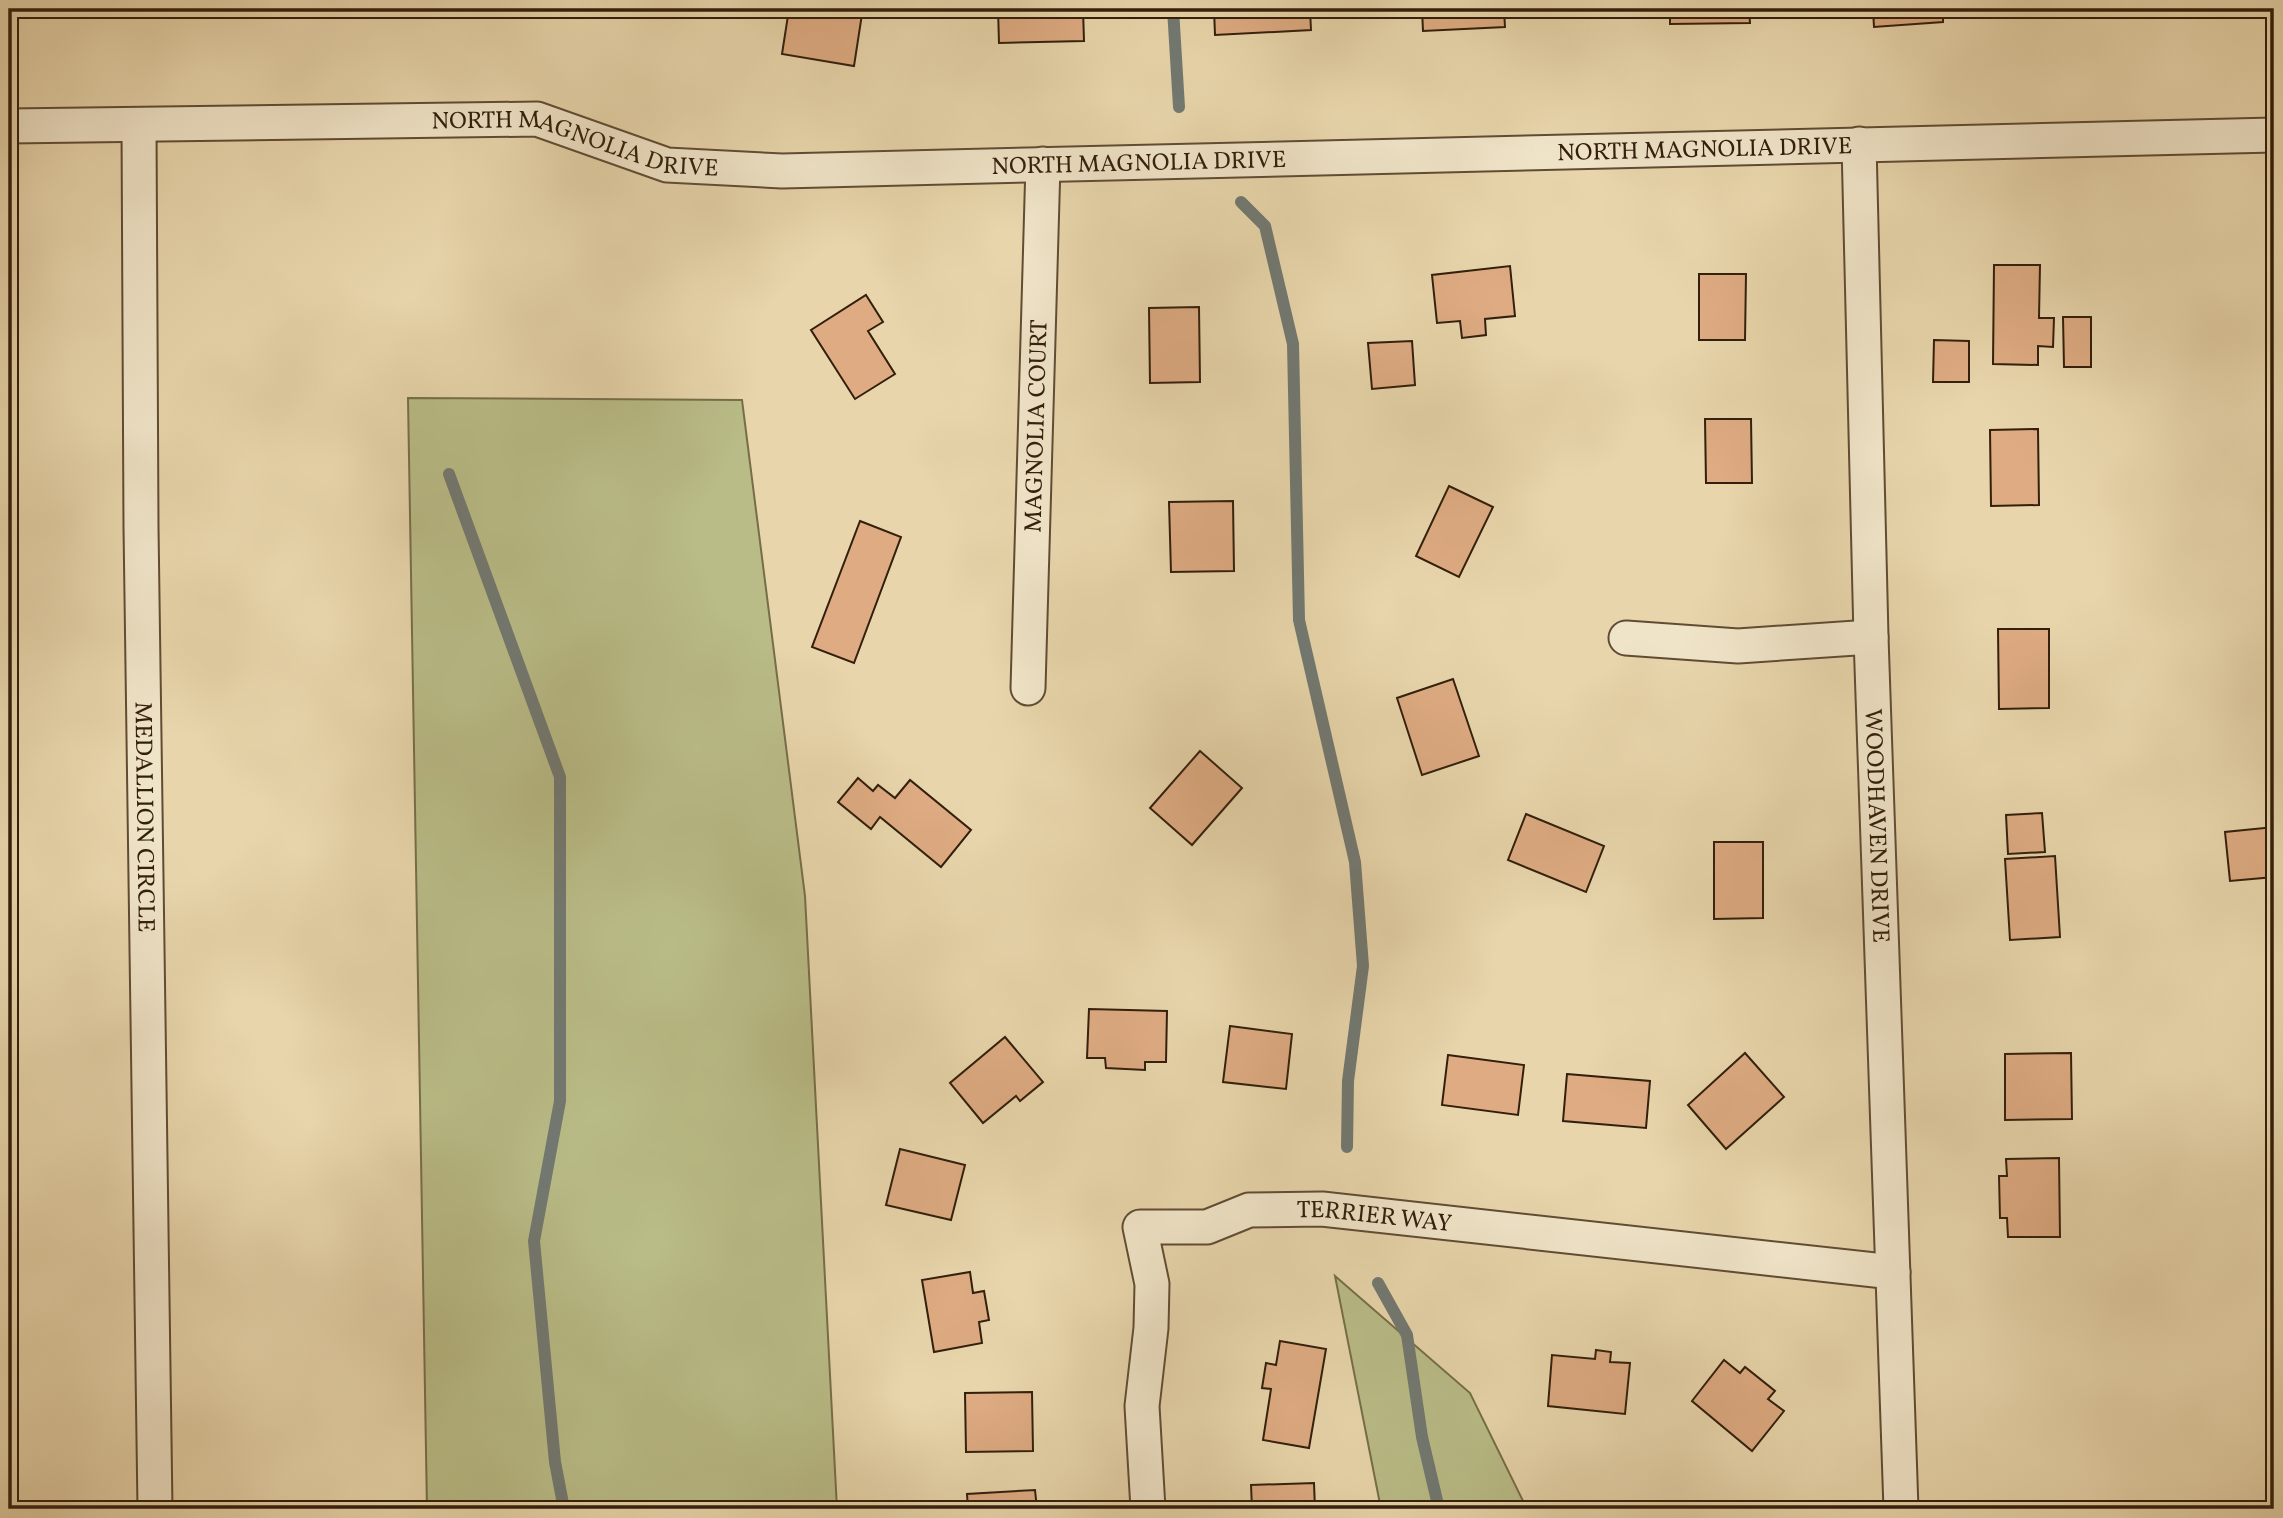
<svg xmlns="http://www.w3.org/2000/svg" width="2283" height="1518" viewBox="0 0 2283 1518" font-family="Vollkorn,serif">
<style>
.green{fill:#b9bc87;stroke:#766e4a;stroke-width:2}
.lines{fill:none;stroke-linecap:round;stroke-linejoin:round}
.stream{stroke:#727972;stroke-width:12}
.building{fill:#deab82;stroke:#321f0c;stroke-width:2}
.minor-casing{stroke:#604c34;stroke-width:37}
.minor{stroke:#f0e4c8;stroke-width:33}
.labels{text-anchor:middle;stroke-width:5;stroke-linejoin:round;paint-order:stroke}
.street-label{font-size:24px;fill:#321f0c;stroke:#f0e4c8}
</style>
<rect width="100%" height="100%" fill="#e8d5ab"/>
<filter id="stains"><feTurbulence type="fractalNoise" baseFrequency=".00286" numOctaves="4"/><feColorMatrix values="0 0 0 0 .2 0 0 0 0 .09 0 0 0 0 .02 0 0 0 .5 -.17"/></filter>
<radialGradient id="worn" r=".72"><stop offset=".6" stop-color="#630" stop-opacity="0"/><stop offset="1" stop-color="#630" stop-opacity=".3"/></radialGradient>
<g class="green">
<polygon points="408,398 742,400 805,896 837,1509 427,1509"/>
<polygon points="1335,1276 1470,1393 1527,1509 1381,1509"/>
</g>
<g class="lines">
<g class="stream">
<polyline points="1173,9 1179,107"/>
<polyline points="1241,202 1265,226 1293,344 1299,620 1355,862 1363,966 1348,1081 1347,1147"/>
<polyline points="449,474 560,777 560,1101 534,1241 555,1462 564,1509"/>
<polyline points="1378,1283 1407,1335 1422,1437 1439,1509"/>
</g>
</g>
<g class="building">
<polygon points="789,9 833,9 862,14 854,66 782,54"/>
<polygon points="998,9 1083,9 1084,41 999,43"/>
<polygon points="1214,9 1310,9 1311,30 1215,35"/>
<polygon points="1422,9 1504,9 1505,27 1423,31"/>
<polygon points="1670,9 1749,9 1750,23 1670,24"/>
<polygon points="1873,9 1943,9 1943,22 1874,27"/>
<polygon points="2050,9 2134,9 2134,12 2050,16"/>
<polygon points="1994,265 2040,265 2039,318 2054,318 2053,347 2038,346 2038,365 1993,364"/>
<polygon points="1510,266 1515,316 1485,319 1486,335 1462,338 1460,321 1437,323 1432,275"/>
<polygon points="1699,274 1746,274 1745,340 1699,340"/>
<polygon points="866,295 883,322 868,331 895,374 855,399 811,330"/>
<polygon points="1199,307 1200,382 1150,383 1149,308"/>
<polygon points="2063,317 2091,317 2091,367 2064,367"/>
<polygon points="1934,340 1969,341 1969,382 1933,382"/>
<polygon points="1412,341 1415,385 1372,389 1368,343"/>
<polygon points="1705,419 1751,419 1752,483 1706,483"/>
<polygon points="2038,429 2039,505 1991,506 1990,430"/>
<polygon points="1449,486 1493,507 1459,577 1416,556"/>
<polygon points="1233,501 1234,571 1171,572 1169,502"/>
<polygon points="860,521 901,537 854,663 812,647"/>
<polygon points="1998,629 2049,629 2049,708 1999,709"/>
<polygon points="1453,679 1479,756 1422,775 1397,698"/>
<polygon points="1200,751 1242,788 1192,845 1150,808"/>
<polygon points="858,778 873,791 878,785 895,798 910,780 971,830 941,867 880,817 871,829 838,802"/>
<polygon points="2042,813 2045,852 2008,854 2006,815"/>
<polygon points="1526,814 1604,846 1586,892 1508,860"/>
<polygon points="2274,827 2274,877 2230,881 2225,832"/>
<polygon points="1714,842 1763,842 1763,918 1714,919"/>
<polygon points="2055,856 2060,937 2010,940 2005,859"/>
<polygon points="1089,1009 1167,1011 1166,1062 1145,1062 1145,1070 1106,1068 1105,1058 1087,1058"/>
<polygon points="1230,1026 1292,1034 1286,1089 1223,1082"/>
<polygon points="1005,1037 1043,1082 1020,1101 1016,1096 983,1123 950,1083"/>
<polygon points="1745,1053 1784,1097 1726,1149 1688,1105"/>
<polygon points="2071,1053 2072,1119 2005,1120 2005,1054"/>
<polygon points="1448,1055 1524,1065 1518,1115 1442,1105"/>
<polygon points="1567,1074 1650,1081 1646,1128 1563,1121"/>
<polygon points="900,1149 965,1165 951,1220 886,1205"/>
<polygon points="2059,1158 2060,1237 2008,1237 2007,1218 2000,1218 1999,1176 2007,1176 2006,1159"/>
<polygon points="970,1272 973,1293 984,1291 989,1320 979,1322 982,1343 934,1352 922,1280"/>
<polygon points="1280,1341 1326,1349 1309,1448 1263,1440 1271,1389 1262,1388 1266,1363 1276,1365"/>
<polygon points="1596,1350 1611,1352 1610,1362 1630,1363 1625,1414 1548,1406 1552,1355 1595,1359"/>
<polygon points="1724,1360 1740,1373 1745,1367 1775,1391 1768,1399 1784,1411 1752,1451 1692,1401"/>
<polygon points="1032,1392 1033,1451 966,1452 965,1393"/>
<polygon points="1314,1483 1315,1509 1252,1509 1251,1485"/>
<polygon points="1035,1490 1037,1509 968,1509 967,1494"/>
</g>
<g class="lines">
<defs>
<g id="minor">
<path id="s1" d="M9 126 537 119 667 165 782 171 2274 135"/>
<path id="s2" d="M139 126 141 527 155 1509"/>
<path id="s3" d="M1859 144 1871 637 1901 1509"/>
<polyline points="1626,638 1738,646 1871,637"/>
<path id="s4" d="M1028 688 1043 164"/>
<path id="s5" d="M1148 1509 1142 1406 1151 1328 1152 1284 1140 1227H1207L1249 1210 1322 1209 1893 1272"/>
</g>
</defs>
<use href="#minor" class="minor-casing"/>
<use href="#minor" class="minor"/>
</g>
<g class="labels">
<g class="street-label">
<text dy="8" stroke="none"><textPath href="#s1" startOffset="570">NORTH MAGNOLIA DRIVE</textPath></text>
<text dy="8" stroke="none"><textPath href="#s1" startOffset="1704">NORTH MAGNOLIA DRIVE</textPath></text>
<text dy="8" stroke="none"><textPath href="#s1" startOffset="1138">NORTH MAGNOLIA DRIVE</textPath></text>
<text dy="8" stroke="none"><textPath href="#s4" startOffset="262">MAGNOLIA COURT</textPath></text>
<text dy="8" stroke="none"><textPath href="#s2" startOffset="691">MEDALLION CIRCLE</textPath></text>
<text dy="8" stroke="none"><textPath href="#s3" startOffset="682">WOODHAVEN DRIVE</textPath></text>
<text dy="8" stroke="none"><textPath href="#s5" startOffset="522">TERRIER WAY</textPath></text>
</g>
</g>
<rect width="2283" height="1518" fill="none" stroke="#e8d5ab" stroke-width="35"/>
<rect x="10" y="10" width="2262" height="1497" fill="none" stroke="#321f0c" stroke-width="3.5"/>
<rect x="18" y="18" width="2248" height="1483" fill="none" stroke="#321f0c" stroke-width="2"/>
<rect width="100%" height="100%" filter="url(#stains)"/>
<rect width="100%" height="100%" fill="url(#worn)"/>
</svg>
